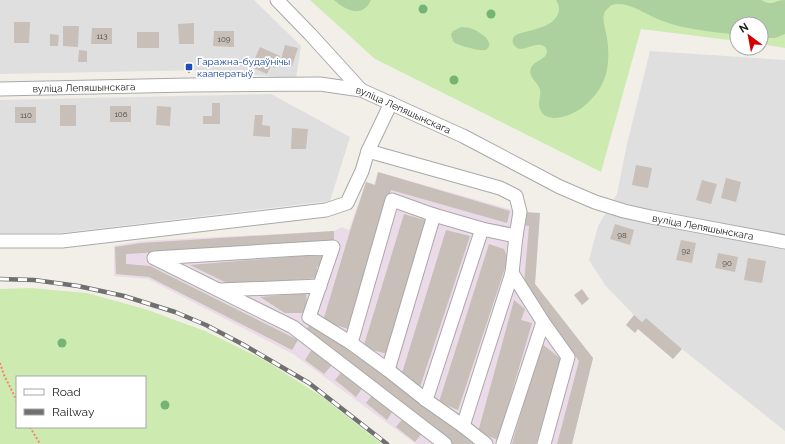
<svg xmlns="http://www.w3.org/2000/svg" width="785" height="444" viewBox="0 0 785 444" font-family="Raleway,sans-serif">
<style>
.residential{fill:#e0dfdf}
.industrial{fill:#ebdbe8}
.grass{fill:#cdebb0;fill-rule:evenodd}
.forest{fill:#add19e}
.building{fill:#c7bfb8}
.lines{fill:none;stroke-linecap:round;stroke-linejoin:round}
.minor-casing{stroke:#a9a9a9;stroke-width:15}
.path{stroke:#fa8072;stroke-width:2;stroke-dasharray:2 2;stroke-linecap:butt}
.minor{stroke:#fff;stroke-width:13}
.rail-casing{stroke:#707070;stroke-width:4.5}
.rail{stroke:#fff;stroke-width:3;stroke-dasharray:9;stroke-linecap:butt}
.tree{fill:#74b475}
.transit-dot{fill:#1a4fb4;stroke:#fff;stroke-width:1.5}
.labels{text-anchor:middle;stroke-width:3.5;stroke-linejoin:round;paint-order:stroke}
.number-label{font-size:8px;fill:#4b4948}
.transit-label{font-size:10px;fill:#164399;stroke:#fff;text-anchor:start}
.street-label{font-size:10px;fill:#222;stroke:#fff}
</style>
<rect width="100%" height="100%" fill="#f2efe9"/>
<g class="residential">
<polygon points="0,0 254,0 301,46 296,79 206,70 0,74"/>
<polygon points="650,51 785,60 785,431 682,349 646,318 642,322 634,315 605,285 589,260 598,226 617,194 627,144"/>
<polygon points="271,94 350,137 330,201 61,233 0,233 0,100"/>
</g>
<polygon class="industrial" points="378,172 520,212 540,213 535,284 593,358 572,444 416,444 293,354 148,279 114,276 114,246 141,241 334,231 342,227 349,230 366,182 374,184"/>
<g class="grass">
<polygon points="310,0 785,0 785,48 761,44 761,24 737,24 737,41 641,29 601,172 375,59"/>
<path d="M31 288 87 293 145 309 205 331 264 360 321 396 382 444H0V289ZM17 377H145V427H17Z"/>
</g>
<g class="forest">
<path d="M334 0H371C363 19 345 10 334 0Z"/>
<path d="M556 0H761C774 7 774 0 785 0V34L775 38H761V24H737V35C711 31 684 30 660 20 646 15 628 0 612 5 609 7 605 10 604 14 602 21 606 30 607 38 609 50 609 62 606 74 600 96 577 118 553 118 548 117 543 116 541 111 536 103 543 95 539 87 536 81 526 75 532 66 535 61 546 59 547 52 547 50 546 48 545 47 536 39 521 56 514 45 513 44 512 41 513 39 515 29 550 33 558 14 560 8 559 5 556 0Z"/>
<path d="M461 27C470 27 477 30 484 36 488 39 493 47 485 50 479 51 460 46 455 43 452 40 452 38 451 34L453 31Z"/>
</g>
<g class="building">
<polygon points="14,22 30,22 29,43 14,43"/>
<polygon points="194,23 194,44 179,44 178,24"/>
<polygon points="63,26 79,26 78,47 63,46"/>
<polygon points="92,28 112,28 112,44 91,44"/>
<polygon points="214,31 234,31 234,47 213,46"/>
<rect x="137" y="32" width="22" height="16"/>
<polygon points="50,34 59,35 58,46 50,46"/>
<polygon points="285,45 298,48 292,66 280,63"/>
<polygon points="260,47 280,56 275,68 271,66 267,74 251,67"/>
<polygon points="79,50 87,51 87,62 78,62"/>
<polygon points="212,103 220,103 220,124 203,124 203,116 212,116"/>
<rect x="60" y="105" width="16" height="21"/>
<rect x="110" y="106" width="21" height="16"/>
<polygon points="157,106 171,107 170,126 156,125"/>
<rect x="15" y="107" width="21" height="16"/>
<polygon points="255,115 263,115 262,125 270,126 270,137 253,136"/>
<polygon points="292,128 308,129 306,149 291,149"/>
<polygon points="636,165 652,168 648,188 632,185"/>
<polygon points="378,172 510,211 507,223 391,190 348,329 323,321 350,231 366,182 375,185"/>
<polygon points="726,178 741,182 736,202 721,198"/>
<polygon points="702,180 717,184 711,204 696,200"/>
<polygon points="523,212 540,213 535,284 593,358 572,444 557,444 579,361 524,284 529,226 522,225"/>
<polygon points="404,214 428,221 388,354 363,348"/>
<polygon points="615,224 634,230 630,245 610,239"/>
<polygon points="446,230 470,236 420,387 411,384 412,379 402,373"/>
<polygon points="334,231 334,242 126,254 126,264 150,266 298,340 292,350 149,277 116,274 115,247 141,243"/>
<polygon points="681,240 696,243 692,263 676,260"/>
<polygon points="489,244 504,249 508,259 458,410 439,402"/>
<polygon points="718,253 738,257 735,272 715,268"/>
<polygon points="324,254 323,266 317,267 317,278 231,285 190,265"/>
<polygon points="748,258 766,261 762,283 744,280"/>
<polygon points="582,289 589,299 582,305 574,295"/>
<polygon points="306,293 308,313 285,313 260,297"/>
<polygon points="514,300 525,309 521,320 532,323 498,440 478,432"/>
<polygon points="634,315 642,322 646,318 682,349 673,359 638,329 635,333 626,325"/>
<polygon points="312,322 444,420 474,444 452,444 306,330"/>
<polygon points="541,343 561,359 536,444 512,444"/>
<polygon points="312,349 333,364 324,374 305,360"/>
<polygon points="342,371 363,387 356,397 335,380"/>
<polygon points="374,393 394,409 387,420 366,403"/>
<polygon points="404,417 423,432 415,442 396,427"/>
</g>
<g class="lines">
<defs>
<g id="minor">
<polyline points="277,0 310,34 361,90"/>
<path id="s1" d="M0 89 189 85 320 84 361 90 463 136 560 187 595 202 624 211 651 217 785 242"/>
<polyline points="368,151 500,188 516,196 520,212 516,236 512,273 543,322 568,357 544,444"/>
<polyline points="0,241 62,241 326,210 347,203 362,171 368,151 391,103"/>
<polyline points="220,290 320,286"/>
<polyline points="351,343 309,317 333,247 154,258 293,327 445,444"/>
<polyline points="388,370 434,215"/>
<polyline points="426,400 482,229"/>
<polyline points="463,426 512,273"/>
<polyline points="486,444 463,426 426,400 388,370 351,343 392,200 434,215 482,229 516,236"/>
<polyline points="503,444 543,322"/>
</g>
</defs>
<use href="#minor" class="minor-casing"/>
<g class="path">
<polyline points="189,73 189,67"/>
<polyline points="0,363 4,375 17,401"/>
<polyline points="30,427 40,444"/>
</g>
<use href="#minor" class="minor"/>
<defs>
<polyline id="rail" points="0,279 34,280 78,286 124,296 175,312 206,325 244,345 309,383 387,444"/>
</defs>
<use href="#rail" class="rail-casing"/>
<use href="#rail" class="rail"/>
</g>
<g class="tree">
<circle cx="423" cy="9" r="4.5"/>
<circle cx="491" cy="14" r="4.5"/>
<circle cx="454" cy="80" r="4.5"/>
<circle cx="62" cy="343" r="4.5"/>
<circle cx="165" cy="405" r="4.5"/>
</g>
<rect class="transit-dot" x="185" y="63" width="8" height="8" rx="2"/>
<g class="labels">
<g class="number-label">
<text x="102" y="39">113</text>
<text x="224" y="42">109</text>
<text x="121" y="117">106</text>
<text x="26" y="118">110</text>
<text x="622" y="238">98</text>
<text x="686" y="254">92</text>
<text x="727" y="266">90</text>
</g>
<g class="transit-label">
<text x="197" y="65">Гаражна-будаўнічы<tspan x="197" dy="12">кааператыў</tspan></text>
</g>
<g class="street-label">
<text dy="4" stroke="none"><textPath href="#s1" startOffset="84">вуліца Лепяшынскага</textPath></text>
<text dy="4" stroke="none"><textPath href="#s1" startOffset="408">вуліца Лепяшынскага</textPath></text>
<text dy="4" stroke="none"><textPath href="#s1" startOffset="732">вуліца Лепяшынскага</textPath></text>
</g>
</g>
<rect x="16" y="376" width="130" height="52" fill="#ffffff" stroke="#a7a7a7"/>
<rect x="24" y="389" width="20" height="6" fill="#ffffff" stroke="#a7a7a7"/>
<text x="52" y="396" font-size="12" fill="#222222">Road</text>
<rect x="24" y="409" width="20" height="6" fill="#707070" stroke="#a7a7a7"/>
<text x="52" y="416" font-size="12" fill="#222222">Railway</text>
<g transform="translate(749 36) rotate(328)"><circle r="19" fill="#ffffff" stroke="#a7a7a7"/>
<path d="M0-3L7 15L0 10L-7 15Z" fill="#d40000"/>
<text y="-6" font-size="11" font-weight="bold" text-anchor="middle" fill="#222222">N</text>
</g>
</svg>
